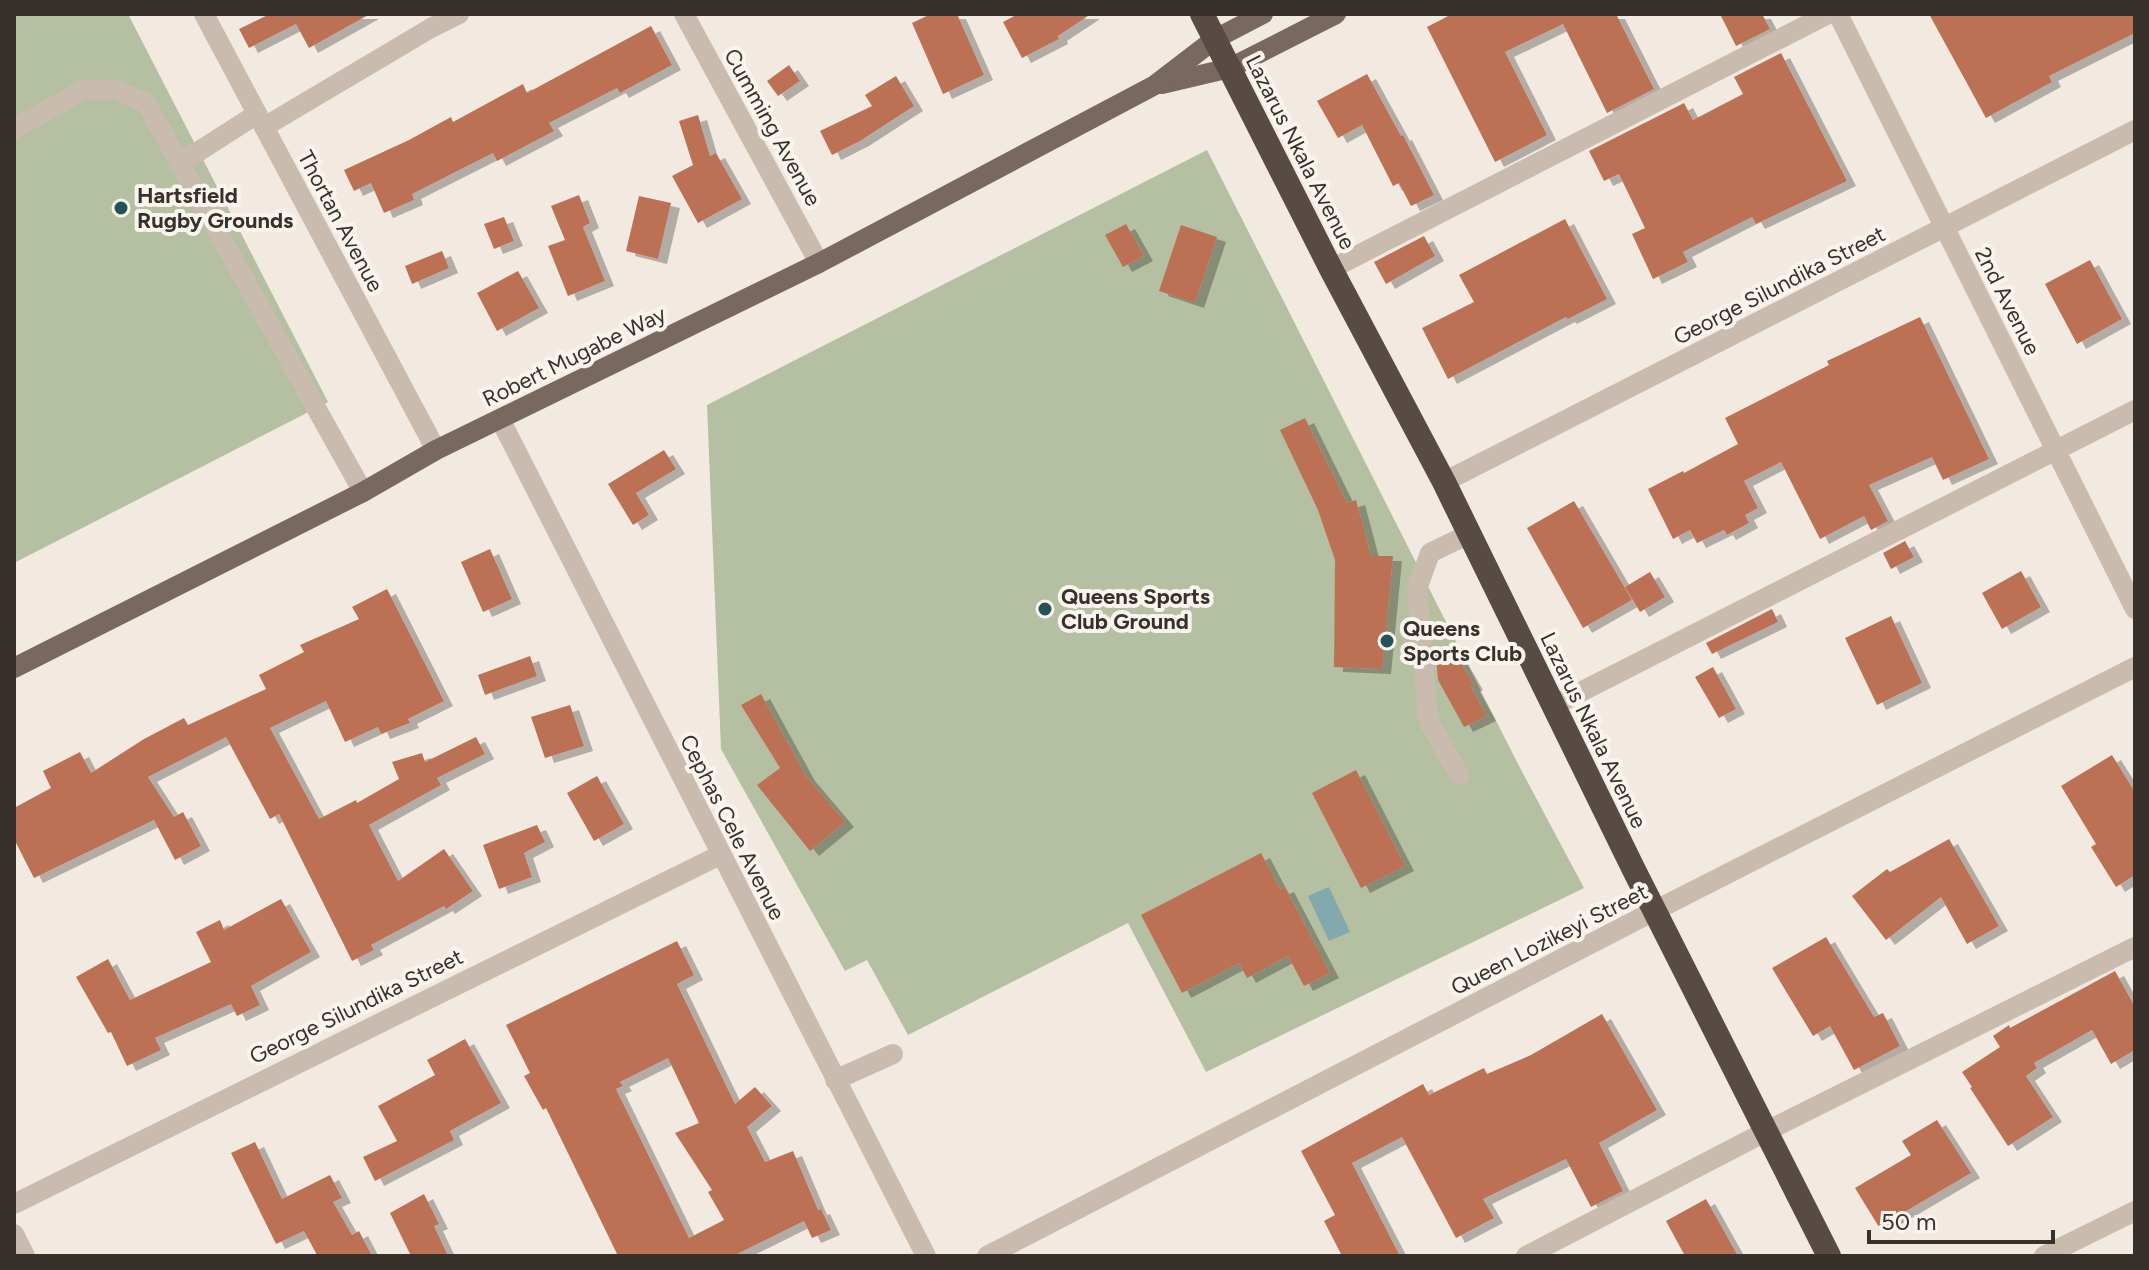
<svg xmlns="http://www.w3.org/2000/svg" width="2149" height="1270" viewBox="0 0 2149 1270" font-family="Figtree,sans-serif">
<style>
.green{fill:#b5c0a2}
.water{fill:#82a9ad}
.building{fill:#bc7154;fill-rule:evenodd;filter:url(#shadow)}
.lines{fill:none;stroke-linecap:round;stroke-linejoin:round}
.minor{stroke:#c9bbad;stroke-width:20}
.major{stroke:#79685e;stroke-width:20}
.highway{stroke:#584b43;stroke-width:24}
.poi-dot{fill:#245257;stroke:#f9f4ed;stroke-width:3}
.labels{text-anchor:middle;stroke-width:8;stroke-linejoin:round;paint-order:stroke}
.street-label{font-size:22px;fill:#38302b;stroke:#f9f4ed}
.poi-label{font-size:22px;font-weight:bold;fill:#38302b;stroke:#f9f4ed;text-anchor:start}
</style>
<defs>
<filter id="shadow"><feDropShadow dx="9" dy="5" stdDeviation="0" flood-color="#0004"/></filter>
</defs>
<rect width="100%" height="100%" fill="#f2eae1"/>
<g class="green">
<polygon points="14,14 128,14 328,402 14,563"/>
<polygon points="1207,150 1517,762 1584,888 1206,1072 1128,923 908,1035 867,960 845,971 721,749 707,405"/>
</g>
<polygon class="water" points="1329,887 1350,932 1329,941 1308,896"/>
<g class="building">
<polygon points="270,14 370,14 309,48 296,24 249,48 239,29"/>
<polygon points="931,14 957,14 984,75 943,94 912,23"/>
<polygon points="1018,14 1091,14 1058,36 1059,39 1022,58 1003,22"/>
<polygon points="1452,14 1616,14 1654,89 1607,113 1563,24 1505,52 1547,135 1495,162 1427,27"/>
<polygon points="1720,14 1762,14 1770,29 1736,46"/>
<polygon points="1929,14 2135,14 2135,33 2049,76 2052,82 1986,118"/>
<polygon points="651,26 672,65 620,93 617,88 549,123 554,131 497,161 493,153 412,194 414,200 384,213 371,183 354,191 344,170 409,140 451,117 453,122 523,84 527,93"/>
<polygon points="1781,53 1847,181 1756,224 1752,217 1683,252 1688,262 1653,279 1632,234 1645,228 1619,174 1604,181 1589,151 1684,103 1693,120 1743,94 1734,77"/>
<polygon points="789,65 800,81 778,96 767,81"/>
<polygon points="1367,74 1401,136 1403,135 1434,195 1411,206 1399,183 1393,186 1362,125 1338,138 1317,101"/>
<polygon points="896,76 914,106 860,141 832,155 820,131 872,106 865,95"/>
<polygon points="698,115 710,156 716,153 742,199 698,223 672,176 693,165 679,121"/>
<polygon points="579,195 590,223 583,227 605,281 568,296 548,246 565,240 551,206"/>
<polygon points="639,196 671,203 658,259 626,251"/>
<polygon points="504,217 514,241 494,249 484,224"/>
<polygon points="1565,219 1607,299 1568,319 1566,317 1448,379 1422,328 1474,302 1459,275"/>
<polygon points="1126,224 1144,256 1123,267 1105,235"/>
<polygon points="1181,225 1217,237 1195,303 1159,291"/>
<polygon points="1424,236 1435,256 1386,284 1374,262"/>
<polygon points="442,251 449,268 412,284 405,266"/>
<polygon points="2090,260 2122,319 2077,344 2045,284"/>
<polygon points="518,271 539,308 497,331 477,293"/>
<polygon points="1920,317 1989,459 1943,480 1932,457 1869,485 1888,521 1871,530 1864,516 1820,539 1781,462 1744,481 1758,508 1745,515 1749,523 1727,535 1724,530 1697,543 1690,530 1673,539 1648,489 1683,471 1684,473 1738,444 1725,418 1829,365 1827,361"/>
<polygon points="1305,418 1347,503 1356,500 1371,556 1393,556 1382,669 1334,667 1335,560 1318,510 1280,430"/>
<polygon points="664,450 676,469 636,493 649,515 633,525 608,484"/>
<polygon points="1574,501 1632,600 1583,628 1527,528"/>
<polygon points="1905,541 1914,557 1891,569 1883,553"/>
<polygon points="490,549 512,599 483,612 461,562"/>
<polygon points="2021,571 2041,607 2002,629 1982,593"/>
<polygon points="1650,572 1665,597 1640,612 1625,587"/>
<polygon points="387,589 444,701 408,719 410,723 381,734 378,727 345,742 326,701 270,728 319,819 356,800 357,803 399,779 392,762 422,753 425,762 476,737 485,754 437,778 441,785 369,825 398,881 444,849 473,891 446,909 444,906 371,945 374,950 352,961 279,814 270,819 226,737 148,777 174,817 183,812 201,846 175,860 154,820 34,878 14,839 14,808 51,788 43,771 80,752 91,773 144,739 184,718 188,725 266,689 259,675 304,652 300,645 359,619 352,607"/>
<polygon points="1772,609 1778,622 1712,654 1706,643"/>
<polygon points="1891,616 1922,683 1877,705 1845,638"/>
<polygon points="1452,647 1474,685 1471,687 1487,716 1464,727 1438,680 1436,656"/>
<polygon points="530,656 537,676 485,695 478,675"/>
<polygon points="1713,667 1736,709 1719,718 1695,677"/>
<polygon points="761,694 806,776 845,822 810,851 757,785 780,768 741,705"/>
<polygon points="570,705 584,746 545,758 531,717"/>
<polygon points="2112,755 2135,792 2135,875 2116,887 2091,847 2096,844 2061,786"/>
<polygon points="1356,770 1405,866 1361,888 1312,793"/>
<polygon points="597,776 624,824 594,841 567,793"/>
<polygon points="537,825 545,842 524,853 532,877 499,889 483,845"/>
<polygon points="1949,839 1999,926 1967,944 1941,897 1886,940 1852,896 1887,869 1890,872"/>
<polygon points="1261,853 1280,889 1285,887 1330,973 1304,986 1288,956 1247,978 1239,963 1182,993 1141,915"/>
<polygon points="281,899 311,952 251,986 260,1005 237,1016 231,1004 155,1038 161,1050 127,1066 111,1032 108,1033 76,977 108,959 130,1000 211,962 196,932 220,920 224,930"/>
<polygon points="1826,937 1874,1017 1883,1013 1900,1046 1854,1070 1830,1026 1813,1036 1772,968"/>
<path d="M677 941 694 975 677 984 735 1104 755 1087 772 1106 747 1127 765 1162 793 1151 818 1210 821 1209 831 1230 812 1238 804 1221 733 1256H618L546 1108 543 1110 524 1076 530 1073 506 1025ZM668 1058 699 1123 675 1133 712 1190 708 1192 724 1220 689 1238 616 1089 623 1086 620 1082Z"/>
<polygon points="2115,971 2135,1007 2135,1050 2111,1064 2092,1030 2034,1063 2037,1068 2026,1076 2053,1117 2008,1146 1970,1088 1972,1087 1962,1072 2000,1047 1993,1036 2009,1025 2010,1028"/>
<polygon points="1602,1014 1657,1110 1599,1143 1623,1191 1591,1207 1566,1159 1483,1199 1494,1218 1456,1238 1402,1137 1352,1163 1400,1256 1342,1256 1324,1221 1335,1215 1301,1151 1423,1084 1429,1095 1484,1068 1487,1074 1531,1055"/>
<polygon points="465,1039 501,1103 450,1131 454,1140 375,1181 363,1157 397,1141 378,1106 435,1075 427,1060"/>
<polygon points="1937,1120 1971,1173 1879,1227 1855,1188 1911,1155 1902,1141"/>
<polygon points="255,1142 282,1199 330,1175 342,1198 333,1202 352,1235 359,1231 372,1256 316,1256 317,1255 304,1231 276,1244 231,1153"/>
<polygon points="424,1194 439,1224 434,1226 448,1256 411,1256 390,1213"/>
<polygon points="1706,1199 1738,1256 1685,1256 1666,1221"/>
</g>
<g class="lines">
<g class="minor">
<polyline points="204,14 436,450"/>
<polyline points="684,14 819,263"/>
<polyline points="1838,14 2135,609"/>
<polyline points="264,127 431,28 459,14"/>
<polyline points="14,129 85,89 116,90 146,103 363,492"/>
<polyline points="179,164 257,114"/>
<polyline points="1331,269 1828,14"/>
<polyline points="500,419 926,1256"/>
<polyline points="1444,482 2135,130"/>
<polyline points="1553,706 2135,410"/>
<polyline points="1459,775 1428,720 1417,589 1430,553 1469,534"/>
<polyline points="835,1080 893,1054"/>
<polyline points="14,1204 720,855"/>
<polyline points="14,1234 25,1256"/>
<polyline points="987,1256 1654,911 2135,667"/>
<polyline points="1526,1256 1765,1132 2135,947"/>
<polyline points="2044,1256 2135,1211"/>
</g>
<g class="major">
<polyline points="1162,84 1230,68 1336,14"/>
<polyline points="14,668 363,492 436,450 819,263 1155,85 1215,39 1263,14"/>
</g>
<polyline class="highway" points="1202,14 1331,269 1444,482 1634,870 1829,1256"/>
</g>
<g class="poi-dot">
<circle cx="121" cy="208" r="8"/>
<circle cx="1045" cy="609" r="8"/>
<circle cx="1387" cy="641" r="8"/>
</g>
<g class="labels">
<g class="street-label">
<text transform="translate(773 127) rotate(61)" y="8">Cumming Avenue</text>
<text transform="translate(1301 152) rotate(63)" y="8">Lazarus Nkala Avenue</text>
<text transform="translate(341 221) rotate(62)" y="8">Thortan Avenue</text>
<text transform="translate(1779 285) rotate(-27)" y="8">George Silundika Street</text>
<text transform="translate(2008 301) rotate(63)" y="8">2nd Avenue</text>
<text transform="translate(574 356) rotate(-26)" y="8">Robert Mugabe Way</text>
<text transform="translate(1594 730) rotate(64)" y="8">Lazarus Nkala Avenue</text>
<text transform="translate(733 827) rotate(63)" y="8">Cephas Cele Avenue</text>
<text transform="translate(1549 939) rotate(-27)" y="8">Queen Lozikeyi Street</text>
<text transform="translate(356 1006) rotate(-26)" y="8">George Silundika Street</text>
</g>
<g class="poi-label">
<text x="137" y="203">Hartsfield<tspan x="137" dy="25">Rugby Grounds</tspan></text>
<text x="1061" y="604">Queens Sports<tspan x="1061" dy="25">Club Ground</tspan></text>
<text x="1403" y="636">Queens<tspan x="1403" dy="25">Sports Club</tspan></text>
</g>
</g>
<rect width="2149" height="1270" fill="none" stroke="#38302b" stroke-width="32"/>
<path d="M1869 1230v12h184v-12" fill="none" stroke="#38302b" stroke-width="4"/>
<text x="1881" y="1230" font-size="24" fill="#38302b" stroke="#f9f4ed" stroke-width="6" paint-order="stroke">50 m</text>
</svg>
